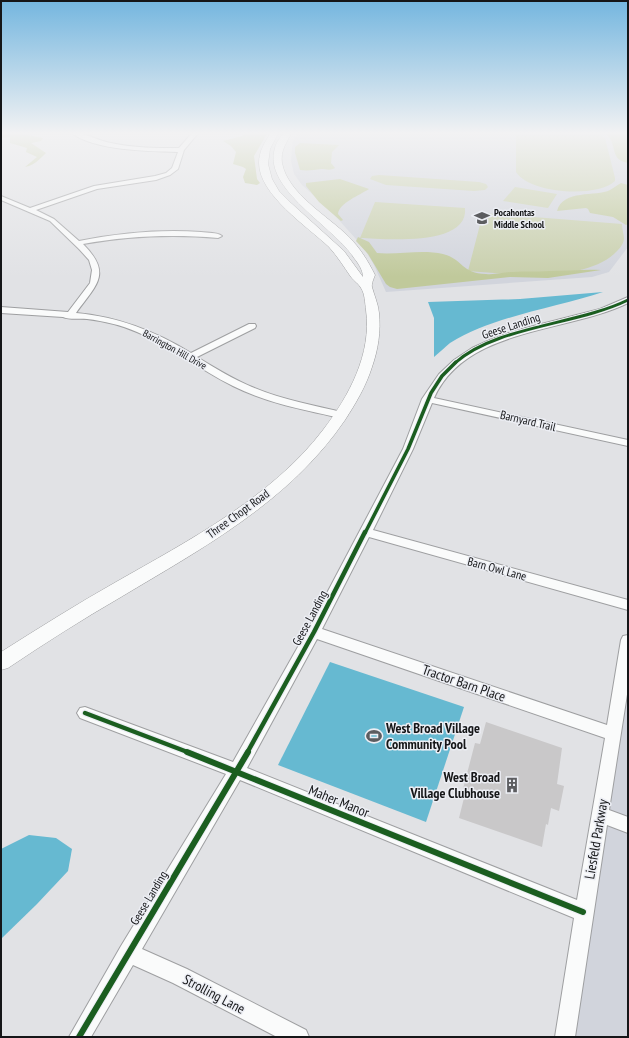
<svg xmlns="http://www.w3.org/2000/svg" width="629" height="1038" viewBox="0 0 629 1038" font-family="'PT Sans Narrow',sans-serif">
<style>
.built{fill:#d1d4dc}
.green{fill:#c8cfab}
.forest{fill:#c0c99b}
.water{fill:#66b9d1}
.lines{fill:none;stroke-linecap:round;stroke-linejoin:round}
.stream{stroke:#66b9d1;stroke-width:2.5}
.building{fill:#c9c8c9}
.street-casing{stroke:#9e9fa1;stroke-width:2}
.secondary-casing{stroke:#9e9fa1;stroke-width:1}
.street{fill:#fafbfb;fill-rule:evenodd}
.secondary{fill:#fafbfb;fill-rule:evenodd}
.cycleway-far3-casing{stroke:#eceef4;stroke-width:4.5}
.cycleway-far2-casing{stroke:#eceef4;stroke-width:5.5}
.cycleway-far1-casing{stroke:#eceef4;stroke-width:7}
.cycleway-casing{stroke:#eceef4;stroke-width:8}
.cycleway-far3{stroke:#1b5e20;stroke-width:3}
.cycleway-far2{stroke:#1b5e20;stroke-width:3.5}
.cycleway-far1{stroke:#1b5e20;stroke-width:4.5}
.cycleway{stroke:#1b5e20;stroke-width:6}
.labels{text-anchor:middle;stroke-width:3;stroke-linejoin:round;paint-order:stroke}
.far-poi-label{font-size:10px;font-weight:bold;fill:#151618;stroke:#eceef4;text-anchor:start}
.far-street-label{font-size:10px;fill:#151618;stroke:#eceef4}
.street-label{font-size:12px;fill:#151618;stroke:#eceef4}
.near-street-label{font-size:14px;fill:#151618;stroke:#eceef4}
.near-poi-label{font-size:14px;font-weight:bold;fill:#151618;stroke:#eceef4;text-anchor:start}
</style>
<rect width="100%" height="100%" fill="#e1e2e5"/>
<g class="built">
<polygon points="299,132 628,132 628,247 609,272 592,277 386,292 374,265 364,248 329,209 302,185 294,174 291,161 292,148 293,140"/>
<polygon points="628,640 628,1037 565,1037"/>
</g>
<g class="green">
<path d="M516 132H597L605 138 615 178V181C597 198 530 194 516 172Z"/>
<polygon points="379,175 479,182 486,184 488,187 485,190 474,191 386,185 370,179 372,176"/>
<polygon points="515,187 557,194 548,208 503,201"/>
<path d="M375 202 465 208C469 247 384 239 360 238Z"/>
<path d="M483 213 622 224C622 229 624 235 624 239 623 246 618 250 614 254 581 283 509 274 468 271Z"/>
</g>
<g class="forest">
<path d="M1 132H23L22 134 43 138 41 141 31 143 46 153C40 159 33 166 25 167L37 157 26 152 27 148 10 143V137L1 138Z"/>
<polygon points="246,132 268,132 254,156 257,179 260,183 257,185 245,183 243,177 246,169 243,167 233,164 236,152 231,146 223,141 242,136"/>
<path d="M603 132H628V163C607 159 620 142 603 132Z"/>
<path d="M300 143 339 145 332 152 331 163 335 168C330 171 326 169 321 169 314 170 308 171 300 170L295 153V147Z"/>
<path d="M340 179 369 189C360 195 339 203 338 214L343 220 341 221 319 202 306 186V183Z"/>
<path d="M621 183 628 185V224L626 225 613 217 590 213 588 209 586 208 557 211C563 189 596 197 610 190 614 188 617 185 621 183Z"/>
<path d="M358 237 369 242 377 253C398 255 422 249 443 254 463 259 462 274 486 274 495 275 504 272 513 272 525 271 537 272 549 271 567 271 584 269 601 270L548 278 510 277 397 289 390 287 386 284 368 254 356 241Z"/>
</g>
<g class="water">
<path d="M603 292C555 308 493 316 450 343 445 347 440 352 434 357V318L428 302 520 299Z"/>
<polygon points="330,662 464,707 426,822 278,765"/>
<polygon points="29,835 56,838 72,849 68,871 37,904 1,939 1,849"/>
</g>
<g class="lines">
<polyline class="stream" points="8,132 9,135"/>
</g>
<polygon class="building" points="486,722 562,748 557,784 564,786 559,811 551,808 548,825 546,824 542,847 459,818 466,790 463,789 475,743 480,744"/>
<g class="lines">
<defs>
<g id="street">
<path d="M70 132C82 131 98 141 111 143 134 148 157 148 179 148L193 132H199L184 150 178 169 170 175 156 180 97 189 36 210 54 219 79 241C120 233 160 229 201 232 207 233 217 232 222 236L218 238C172 234 128 236 83 244 113 274 96 285 76 313 119 317 155 331 191 353L249 324H255L256 326 255 328 197 357C215 368 233 379 252 387 282 400 313 405 345 413L346 415 345 417 341 418C304 410 267 403 233 386 200 370 171 346 137 332 121 325 104 321 87 319 79 318 70 320 63 317L1 313V307L68 312 90 283 92 270 89 260 79 249 50 221 1 200V196L30 208 94 186 155 176 166 173 172 168 178 152C148 151 94 151 70 132Z"/>
<path d="M628 297V303C567 333 466 327 434 398L628 440V446L432 403 413 449 373 530 628 600V610L369 537 322 629 607 725 621 640 623 636 628 635V688L609 810 628 817V833L607 825 575 1037H555L574 918 240 780 142 949 187 969 306 1030 309 1037H277L173 983 133 965 91 1037H69L121 946 226 774 80 718 77 713 80 708 85 707 233 762 308 629 403 449 422 399 439 374 454 360 472 348 492 339 514 331 600 309ZM317 639 605 738 577 900 247 768Z"/>
</g>
<path id="secondary" d="M271 132H279L270 149 268 164 272 179 279 191 291 203 344 251 363 277C363 270 358 263 354 258 335 227 262 189 275 148 276 142 281 137 284 132H292C287 142 280 151 282 163 288 194 328 216 349 237 360 248 368 261 375 275 374 278 371 284 372 287 374 295 378 303 379 313 381 331 378 350 372 367 366 386 356 403 345 420 290 501 203 548 121 597 83 619 45 643 8 668L1 670V652C39 628 77 604 116 582 188 541 272 497 323 430 349 396 372 354 366 310 365 303 365 294 361 288 359 284 354 281 351 277 344 267 338 257 329 247 308 227 259 195 259 163 259 151 265 142 271 132Z"/>
</defs>
<use href="#street" class="street-casing"/>
<use href="#secondary" class="secondary-casing"/>
<use href="#street" class="street"/>
<use href="#secondary" class="secondary"/>
<defs>
<path id="cycleway-far3" d="M455 363C496 326 577 325 628 300"/>
<polyline id="cycleway-far2" points="365,533 408,449 431,393 442,376 456,362"/>
<g id="cycleway-far1">
<polyline points="85,713 190,753"/>
<polyline points="247,753 314,632 365,532"/>
</g>
<g id="cycleway">
<polyline points="187,752 583,912"/>
<polyline points="79,1037 248,752"/>
</g>
</defs>
<use href="#cycleway-far3" class="cycleway-far3-casing"/>
<use href="#cycleway-far2" class="cycleway-far2-casing"/>
<use href="#cycleway-far1" class="cycleway-far1-casing"/>
<use href="#cycleway" class="cycleway-casing"/>
<use href="#cycleway-far3" class="cycleway-far3"/>
<use href="#cycleway-far2" class="cycleway-far2"/>
<use href="#cycleway-far1" class="cycleway-far1"/>
<use href="#cycleway" class="cycleway"/>
</g>
<linearGradient id="sky" x2="0" y2="1"><stop stop-color="#74b6df"/><stop offset="0.48" stop-color="#f2f2f3"/><stop offset="1" stop-color="#f2f2f3" stop-opacity="0"/></linearGradient>
<rect width="629" height="277" fill="url(#sky)"/>
<defs>
<symbol id="school-bare" viewBox="-9 -9 18 18"><path d="M0-5L7-2L0 1L-7-2ZM-4 1L0 2.5L4 1V4Q0 6-4 4Z" fill="#5c5d60" stroke="#eceef4" stroke-width="2.5" paint-order="stroke"/></symbol>
<symbol id="stadium-bare" viewBox="-9 -9 18 18"><path d="M0-5a6.5 5 0 1 0 0 10a6.5 5 0 1 0 0-10ZM-3.5-1.8h7v3.6h-7Z" fill="#5c5d60" stroke="#eceef4" stroke-width="2.5" paint-order="stroke"/></symbol>
<symbol id="building-bare" viewBox="-9 -9 18 18"><path d="M-4-6H4V6H1V3H-1V6H-4ZM-2.5-4.3h1.7v1.8h-1.7ZM.8-4.3h1.7v1.8H.8ZM-2.5-1h1.7V.8h-1.7ZM.8-1h1.7V.8H.8Z" fill="#5c5d60" stroke="#eceef4" stroke-width="2.5" paint-order="stroke"/></symbol>
</defs>
<g fill-rule="evenodd">
<use href="#school-bare" x="471" y="207" width="22" height="22"/>
<use href="#stadium-bare" x="363" y="725" width="22" height="22"/>
<use href="#building-bare" x="501" y="774" width="22" height="22"/>
</g>
<g class="labels">
<g class="far-poi-label">
<text x="494" y="216">Pocahontas<tspan x="494" dy="12">Middle School</tspan></text>
</g>
<g class="far-street-label">
<text transform="translate(175 349) rotate(29)" y="4">Barrington Hill Drive</text>
</g>
<g class="street-label">
<text transform="translate(511 326) rotate(-18)" y="4">Geese Landing</text>
<text transform="translate(528 421) rotate(13)" y="4">Barnyard Trail</text>
<text transform="translate(238 514) rotate(-36)" y="4">Three Chopt Road</text>
<text transform="translate(497 569) rotate(15)" y="4">Barn Owl Lane</text>
<text transform="translate(310 618) rotate(-62)" y="4">Geese Landing</text>
<text transform="translate(149 898) rotate(-59)" y="4">Geese Landing</text>
</g>
<g class="near-street-label">
<text transform="translate(464 683) rotate(19)" y="5">Tractor Barn Place</text>
<text transform="translate(339 801) rotate(22)" y="5">Maher Manor</text>
<text transform="translate(596 839) rotate(-80)" y="5">Liesfeld Parkway</text>
<text transform="translate(214 994) rotate(28)" y="5">Strolling Lane</text>
</g>
<g class="near-poi-label">
<text x="386" y="733">West Broad Village<tspan x="386" dy="16">Community Pool</tspan></text>
<text x="500" y="782" text-anchor="end">West Broad<tspan x="500" dy="16">Village Clubhouse</tspan></text>
</g>
</g>
<rect width="629" height="1038" fill="none" stroke="#151618" stroke-width="4"/>
</svg>
